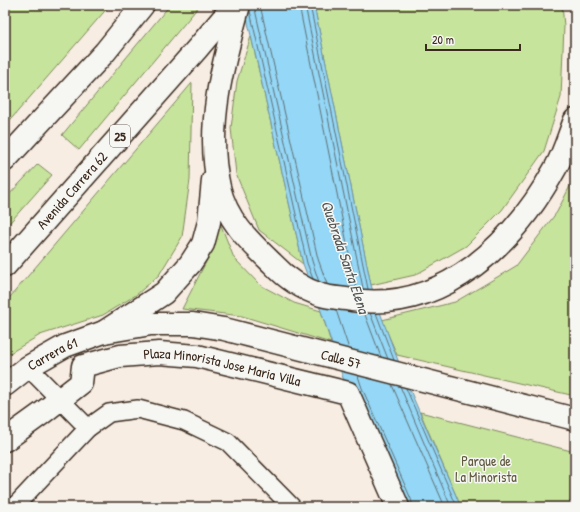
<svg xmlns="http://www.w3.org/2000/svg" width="580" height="512" viewBox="0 0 580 512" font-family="'Patrick Hand',sans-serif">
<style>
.green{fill:#c6e49c;stroke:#80875d}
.water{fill:#94d7f6;stroke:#7092a0}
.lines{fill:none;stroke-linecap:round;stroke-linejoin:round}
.shore{stroke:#5f6f74;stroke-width:1}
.lane-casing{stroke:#3b2a1e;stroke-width:20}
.street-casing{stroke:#3b2a1e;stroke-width:25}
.secondary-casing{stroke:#3b2a1e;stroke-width:25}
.highway-casing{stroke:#3b2a1e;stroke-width:25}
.lane{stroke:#f6f6f2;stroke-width:17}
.street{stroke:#f6f6f2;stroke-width:22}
.secondary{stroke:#f6f6f2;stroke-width:22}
.highway{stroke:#f6f6f2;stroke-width:22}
.labels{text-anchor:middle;stroke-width:3;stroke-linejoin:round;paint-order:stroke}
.shield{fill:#f6f6f2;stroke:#73675e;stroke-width:1}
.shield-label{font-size:13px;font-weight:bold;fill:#3b2a1e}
.street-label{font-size:14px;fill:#3b2a1e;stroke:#f6f6f2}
.park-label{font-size:14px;fill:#5e583e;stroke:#f6f6f2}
.water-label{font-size:15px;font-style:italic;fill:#515554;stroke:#f6f6f2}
</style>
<rect width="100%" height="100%" fill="#f7ede3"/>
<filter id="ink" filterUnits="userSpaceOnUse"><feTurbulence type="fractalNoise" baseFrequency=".025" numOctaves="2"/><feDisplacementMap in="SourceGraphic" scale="8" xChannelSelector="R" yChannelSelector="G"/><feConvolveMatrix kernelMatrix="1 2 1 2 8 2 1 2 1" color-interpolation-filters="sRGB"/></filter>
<g filter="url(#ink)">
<g class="green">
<polygon points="5,5 110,5 5,126"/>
<polygon points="170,5 200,5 79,150 62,135"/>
<polygon points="314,5 562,5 564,26 561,97 544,151 502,210 466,246 415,275 371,285"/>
<polygon points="251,36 303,264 259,230 236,174 231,128 237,81"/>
<polygon points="192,83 190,180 182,237 159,275 136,295 103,315 40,335 5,356 5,303"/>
<polygon points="38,164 52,175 5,228 5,199"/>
<polygon points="575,176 575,396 397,355 382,320 455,302 516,266 557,212"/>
<polygon points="220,223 234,258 260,285 294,303 321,311 331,343 242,316 182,309 211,252"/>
<polygon points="420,412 575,452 575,507 461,507"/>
</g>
<path class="water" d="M244 5H314L371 285C395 361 429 434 461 507H398L348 393 321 311 303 264Z"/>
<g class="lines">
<g class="shore">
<polyline points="254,5 312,261 319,282"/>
<polyline points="260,5 318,259 327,284"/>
<polyline points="299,5 356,288"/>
<polyline points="305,5 363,288"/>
<polyline points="310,5 368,289"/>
<polyline points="250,11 307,263 313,279"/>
<polyline points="336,310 349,349"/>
<polyline points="364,312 381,357"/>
<polyline points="370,313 388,359"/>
<polyline points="376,313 394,360"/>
<polyline points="358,376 362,388 411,499 413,507"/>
<polyline points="392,385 445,507"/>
<polyline points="400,386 451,507"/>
<polyline points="406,388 457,507"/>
</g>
<defs>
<g id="lane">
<polyline points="28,367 88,428"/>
<polyline points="14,507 88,428 109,413 138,409 184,421 228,442 292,507"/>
</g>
<g id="street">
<path id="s1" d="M5 440 41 414 81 383 83 366 120 356 159 353 197 356 348 393 398 507"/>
</g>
<g id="secondary">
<path id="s2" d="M5 385 28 367 65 346 104 332 151 324H193L224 329 575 419"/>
</g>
<g id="highway">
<path d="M239 5C223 63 205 127 219 187 227 221 249 241 273 264 286 278 303 289 321 295 331 298 342 298 352 300 444 313 515 242 556 167 564 153 569 135 575 120"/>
<polyline points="5,160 105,52 143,5"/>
<path id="s3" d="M5 266 197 49 234 5"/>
<polyline points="104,332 164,293 190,264 203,244 209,222 213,180"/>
</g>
</defs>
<use href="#lane" class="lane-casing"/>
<use href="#street" class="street-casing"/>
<use href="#secondary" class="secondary-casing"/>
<use href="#highway" class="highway-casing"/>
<use href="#lane" class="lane"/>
<use href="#street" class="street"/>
<use href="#secondary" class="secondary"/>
<use href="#highway" class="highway"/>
</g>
</g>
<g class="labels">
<rect class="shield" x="110" y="125" width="20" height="22" rx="3"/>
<g class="shield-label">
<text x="120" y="141">25</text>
</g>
<g class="street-label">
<text dy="5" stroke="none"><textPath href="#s3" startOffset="101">Avenida Carrera 62</textPath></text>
<text dy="5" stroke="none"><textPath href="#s2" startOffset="57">Carrera 61</textPath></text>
<text dy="5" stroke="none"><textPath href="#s2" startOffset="355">Calle 57</textPath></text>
<text dy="5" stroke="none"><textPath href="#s1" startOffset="254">Plaza Minorista Jose Maria Villa</textPath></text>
</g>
<g class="park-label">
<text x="486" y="466">Parque de<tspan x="486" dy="16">La Minorista</tspan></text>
</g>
<g class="water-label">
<text transform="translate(345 257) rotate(71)" y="5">Quebrada Santa Elena</text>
</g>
</g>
<rect width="580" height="512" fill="none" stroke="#f6f6f2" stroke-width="20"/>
<rect x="10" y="10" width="560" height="492" fill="none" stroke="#3b2a1e" stroke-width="1.5" filter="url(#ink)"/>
<path d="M426 44v6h94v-6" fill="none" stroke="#3b2a1e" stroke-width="2"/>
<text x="432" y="44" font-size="12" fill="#3b2a1e" stroke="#f6f6f2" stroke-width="3" paint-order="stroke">20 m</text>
</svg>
